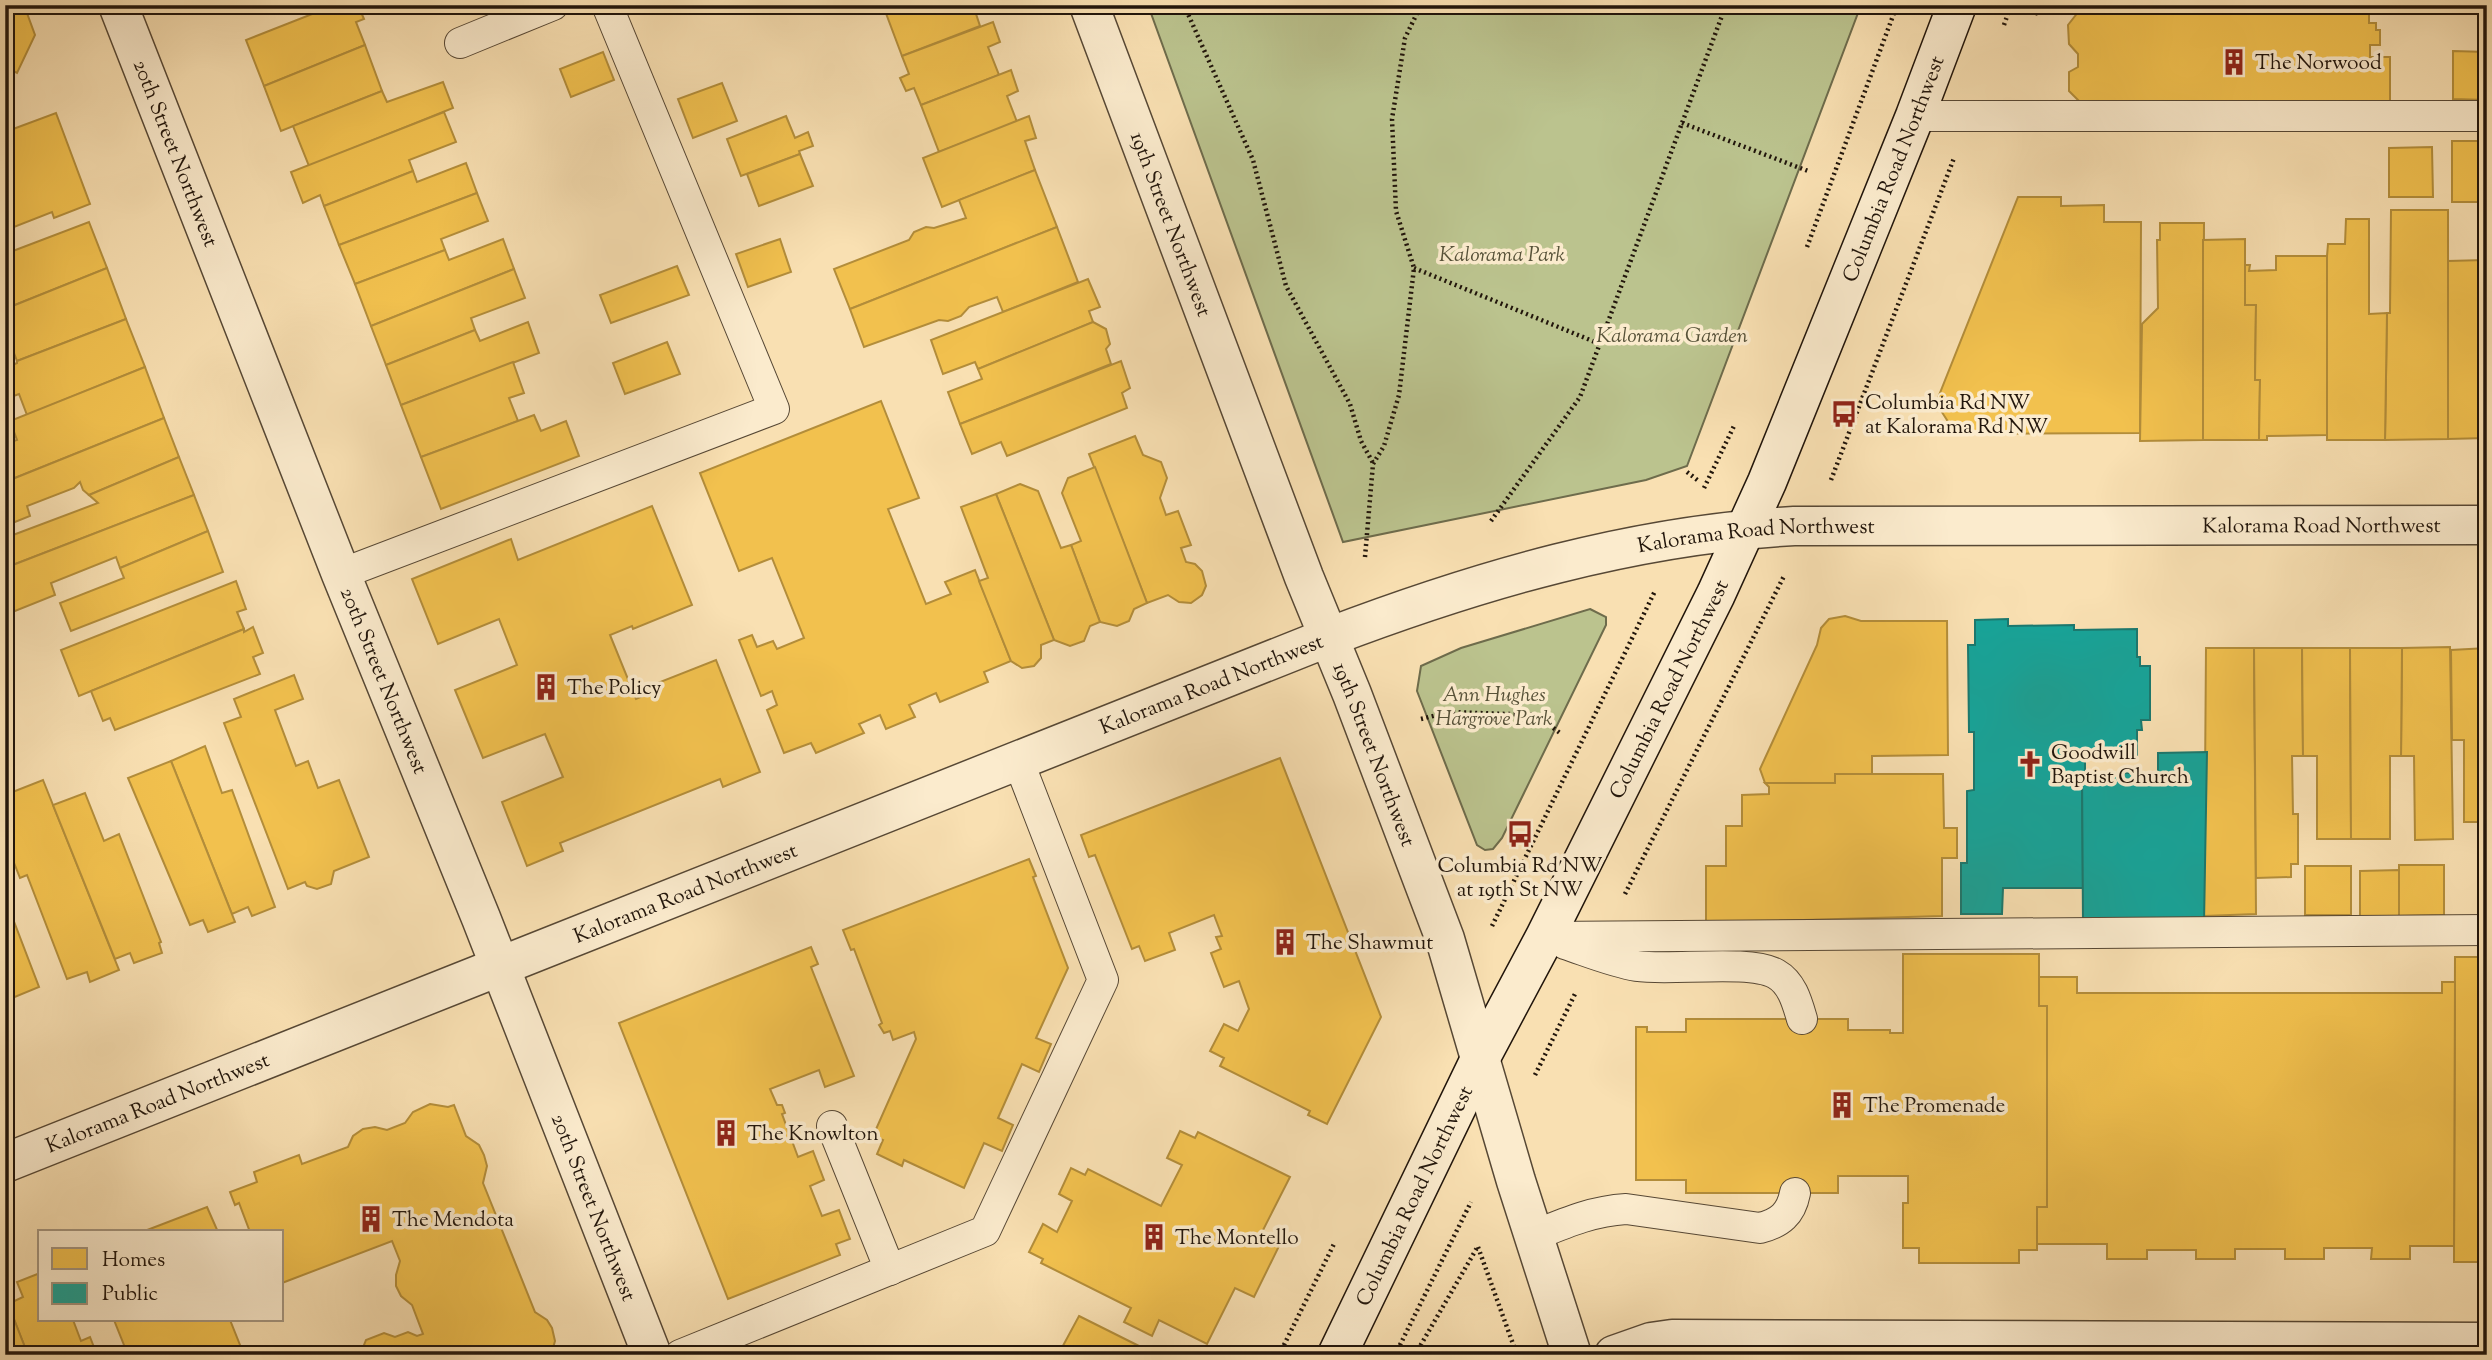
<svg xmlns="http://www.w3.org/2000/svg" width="2492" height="1360" viewBox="0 0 2492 1360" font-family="'Sorts Mill Goudy',serif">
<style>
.green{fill:#bbc38e;stroke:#6e6c4c;stroke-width:2}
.homes{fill:#f2c14e;stroke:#b38d3a;stroke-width:2}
.public{fill:#17a398;stroke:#1a786e;stroke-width:2}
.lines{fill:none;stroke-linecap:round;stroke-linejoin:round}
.service-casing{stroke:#574835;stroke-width:32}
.minor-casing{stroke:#574835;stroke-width:41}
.tertiary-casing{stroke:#574835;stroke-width:41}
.secondary-casing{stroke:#21150b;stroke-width:41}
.path{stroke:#21150b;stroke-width:4.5;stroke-dasharray:2 3.5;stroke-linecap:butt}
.service{stroke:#fbebcd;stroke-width:30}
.minor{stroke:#fbebcd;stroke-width:38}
.tertiary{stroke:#fbebcd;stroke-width:38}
.secondary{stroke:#fbebcd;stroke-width:38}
.labels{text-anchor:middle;stroke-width:7;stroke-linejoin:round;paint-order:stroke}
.poi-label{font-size:21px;fill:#21150b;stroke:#fbebcd;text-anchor:start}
.street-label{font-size:21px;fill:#21150b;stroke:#fbebcd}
.park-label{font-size:21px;font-style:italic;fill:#575239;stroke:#fbebcd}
</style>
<rect width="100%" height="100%" fill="#f9e0b2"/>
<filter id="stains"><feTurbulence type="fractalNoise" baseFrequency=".00286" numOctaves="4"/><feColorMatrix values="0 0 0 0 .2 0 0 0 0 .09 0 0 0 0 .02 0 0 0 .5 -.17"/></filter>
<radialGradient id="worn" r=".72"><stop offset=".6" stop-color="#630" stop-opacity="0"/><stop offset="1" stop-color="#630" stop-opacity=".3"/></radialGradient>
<g class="green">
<polygon points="1148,5 1861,5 1687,466 1646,480 1343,542"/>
<polygon points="1590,609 1606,617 1606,625 1502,838 1493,849 1485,850 1477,845 1417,691 1421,666 1461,648"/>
</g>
<g class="homes">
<polygon points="5,5 24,5 35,35 17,73 5,67"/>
<polygon points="335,5 358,5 364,19 356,22 365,45 264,86 246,40"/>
<polygon points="891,5 973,5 980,26 902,56 884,8"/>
<polygon points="2158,5 2369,5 2369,23 2376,23 2376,30 2380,30 2380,45 2370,45 2370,57 2390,57 2390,104 2080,102 2069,91 2069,72 2078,67 2078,54 2069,44 2068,25 2079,11 2158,11"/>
<polygon points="993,22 1000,42 988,47 999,75 921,105 914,88 906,91 900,78 909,74 902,56"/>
<polygon points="365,45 382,91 281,131 264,86"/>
<polygon points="2453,51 2487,52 2487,100 2453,99"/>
<polygon points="603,52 614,80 571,97 560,69"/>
<polygon points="1011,70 1018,91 1007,96 1017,122 939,152 921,105"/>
<polygon points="443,82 453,108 309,166 293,126 382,91 387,102"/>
<polygon points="722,83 737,121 693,138 678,99"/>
<polygon points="444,112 456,142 409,160 413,171 324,206 320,195 303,203 291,172"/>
<polygon points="56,113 90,204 54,218 52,212 14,227 5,203 5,132"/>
<polygon points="786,116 795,138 808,132 813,146 799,151 800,154 741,176 727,139"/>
<polygon points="1029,116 1036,138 1025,141 1035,170 942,207 923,158"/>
<rect x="2452" y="141" width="35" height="61"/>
<polygon points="2432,147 2433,197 2389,197 2389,148"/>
<polygon points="800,154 813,186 759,206 747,174"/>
<polygon points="466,163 477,193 339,245 324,206 413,171 417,182"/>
<polygon points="1035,170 1057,227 850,309 834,269 909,240 914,232 926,227 934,228 966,218 959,200"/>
<polygon points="477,193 488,221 441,239 445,250 355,284 339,245"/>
<polygon points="2018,197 2061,197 2061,206 2104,205 2104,222 2141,222 2140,433 1956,434 1936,403"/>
<polygon points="2391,210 2448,210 2448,439 2385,440 2387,313 2390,313"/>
<polygon points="2346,219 2369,219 2369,314 2387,313 2385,440 2327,440 2327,256 2328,244 2345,244"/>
<polygon points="89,222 107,268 5,309 5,254"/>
<polygon points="2160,223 2204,223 2203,440 2140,441 2142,324 2158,308 2157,240 2160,240"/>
<polygon points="1057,227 1078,282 1003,312 997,297 969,307 961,316 948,321 939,320 864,347 850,309"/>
<polygon points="503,239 514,269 371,326 355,284 445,250 449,260"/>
<polygon points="780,239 791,272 748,287 736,254"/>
<polygon points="2245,239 2245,305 2256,305 2255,380 2260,380 2259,440 2203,440 2203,240"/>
<polygon points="2276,256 2327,256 2327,435 2267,436 2267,440 2259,440 2260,380 2255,380 2256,305 2245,305 2245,265 2250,265 2249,271 2276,270"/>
<polygon points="2485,260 2485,347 2481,357 2487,357 2487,438 2448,439 2448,261"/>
<polygon points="677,266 689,295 611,323 600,295"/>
<polygon points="107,268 126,319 17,361 9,340 5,342 5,309"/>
<polygon points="514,269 525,298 471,318 475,330 386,365 371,326"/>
<polygon points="1088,279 1100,307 1089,311 1093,322 978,369 975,362 943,374 931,340"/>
<polygon points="126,319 145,367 27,415 19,394 5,399 5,368 17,363 17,361"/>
<polygon points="528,322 539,353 401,405 386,365 475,330 480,341"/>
<polygon points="1093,322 1106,329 1110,344 1106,349 1111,364 960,424 948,392 982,379 978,369"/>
<polygon points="667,342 680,374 625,394 613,363"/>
<polygon points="1121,361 1130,388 1122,393 1127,408 1007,456 1001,442 972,454 960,424"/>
<polygon points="513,362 524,393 509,398 518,421 421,457 401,405"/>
<polygon points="145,367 164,418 5,482 5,444 17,440 10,421"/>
<polygon points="881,401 919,498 888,509 926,604 951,594 945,582 975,570 1011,661 984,672 988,682 940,702 936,693 909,705 915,717 886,729 880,715 859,724 864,733 816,753 811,743 784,753 767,710 777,705 772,691 761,696 739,640 752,635 757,647 773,641 777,649 804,638 772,558 739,571 700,473"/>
<polygon points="534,415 541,431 566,421 579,456 441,509 421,457"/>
<polygon points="164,418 179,457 89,495 83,490 80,482 74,488 27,506 30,516 5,526 5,482"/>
<polygon points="1135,436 1143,455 1161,462 1167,478 1160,498 1166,515 1178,511 1191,545 1181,548 1186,562 1195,564 1202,571 1206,586 1202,595 1191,603 1179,602 1168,595 1147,603 1089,454"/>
<polygon points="179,457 194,495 5,568 5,538 98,503 89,495"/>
<polygon points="1095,467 1147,603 1134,609 1129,621 1117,626 1100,622 1071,545 1081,541 1062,493 1068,478"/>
<polygon points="1020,484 1038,491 1061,548 1071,545 1100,622 1090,626 1084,641 1070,646 1054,640 996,494"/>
<polygon points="996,494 1054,640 1041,645 1041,658 1034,666 1022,668 1011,661 979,581 988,578 961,507"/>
<polygon points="194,495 208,531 120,568 116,557 51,583 55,595 5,615 5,568"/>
<polygon points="652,506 692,605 633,629 632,626 610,635 636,699 657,690 655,684 716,660 760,772 723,787 720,779 560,843 563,851 527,866 502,802 563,777 545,734 483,758 455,690 517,665 499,619 438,644 412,579 511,539 518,560"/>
<polygon points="208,531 223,572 71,631 60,603 124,578 120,568"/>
<polygon points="236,581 246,609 237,612 244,629 79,696 61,650"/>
<polygon points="1845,616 1861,621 1947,621 1948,755 1872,756 1872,774 1835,774 1835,783 1765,783 1760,769 1817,645 1821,628 1829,619"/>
<polygon points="253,627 263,653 253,657 260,674 115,730 110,718 103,721 91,691 244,629 244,632"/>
<polygon points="2450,647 2453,839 2415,840 2414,756 2401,756 2402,648"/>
<polygon points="2206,648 2254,648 2256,914 2204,916"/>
<polygon points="2254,648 2302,648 2303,756 2292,756 2293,814 2298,814 2298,864 2291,864 2291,877 2256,878"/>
<polygon points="2302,648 2350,648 2351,839 2317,839 2317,756 2303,756"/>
<polygon points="2350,648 2402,648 2401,756 2390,756 2390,839 2351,839"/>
<polygon points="2487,648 2487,822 2464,822 2464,740 2452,740 2451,650"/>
<polygon points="294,675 303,699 275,710 296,766 308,761 318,788 339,780 369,857 334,871 331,884 317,889 307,886 305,882 288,889 224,723 241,717 234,699"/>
<polygon points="205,746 222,793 232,790 275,907 252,916 248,907 232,914 171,761"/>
<polygon points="1280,758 1381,1017 1327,1124 1308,1115 1310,1111 1220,1066 1224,1058 1210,1051 1224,1024 1238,1031 1249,1009 1239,981 1224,987 1211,953 1221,949 1216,937 1222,936 1214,915 1169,933 1175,950 1145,961 1139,946 1132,949 1095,855 1089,857 1081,835"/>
<polygon points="171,761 235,922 208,932 203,920 190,925 128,778"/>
<polygon points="1835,774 1943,774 1944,828 1957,828 1957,858 1942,858 1942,916 1706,923 1706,866 1726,866 1726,826 1742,826 1742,795 1769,794 1769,787 1765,783 1835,783"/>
<polygon points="43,780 119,970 90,982 87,972 67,979 27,875 20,878 5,840 5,795"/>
<polygon points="85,793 104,841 119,834 161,942 159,943 162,953 134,963 130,953 115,959 53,805"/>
<polygon points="1029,859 1036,876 1033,877 1068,968 1036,1038 1051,1044 1039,1072 1022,1064 998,1118 1013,1125 1002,1151 984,1143 964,1188 904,1160 902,1166 877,1154 883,1140 873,1136 916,1039 914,1032 893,1040 890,1031 884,1033 879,1025 882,1023 854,949 851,950 843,930"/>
<polygon points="2399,865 2444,865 2444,915 2399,916"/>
<rect x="2305" y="866" width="46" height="49"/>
<polygon points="2399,870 2399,920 2360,920 2360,871"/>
<polygon points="5,898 39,987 5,1001"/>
<polygon points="811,947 818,964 811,967 854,1076 825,1087 819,1070 770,1089 777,1105 782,1105 785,1113 782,1114 798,1157 813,1151 824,1180 810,1186 822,1216 839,1210 850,1239 836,1244 840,1255 728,1299 619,1023"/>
<polygon points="1903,954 2039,954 2039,1006 2047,1006 2047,1207 2037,1207 2037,1250 2019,1250 2019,1263 1919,1263 1919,1248 1903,1248 1903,1203 1908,1203 1908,1176 1838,1176 1838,1193 1686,1193 1686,1180 1636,1180 1636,1027 1647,1027 1647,1032 1686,1032 1686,1019 1848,1019 1848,1030 1890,1030 1890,1033 1903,1033"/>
<polygon points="2455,957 2487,957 2487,1262 2454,1262"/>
<polygon points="2039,977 2077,977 2077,993 2442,993 2442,982 2455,982 2454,1246 2410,1246 2410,1259 2371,1259 2372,1248 2324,1248 2324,1259 2285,1259 2285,1249 2235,1249 2235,1259 2196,1259 2196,1250 2147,1250 2147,1259 2107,1259 2107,1244 2037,1244 2037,1207 2047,1207 2047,1006 2039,1006"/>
<polygon points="430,1104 448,1107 454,1105 466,1136 479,1145 484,1155 487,1166 483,1183 535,1312 547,1320 552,1328 555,1341 551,1355 349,1355 362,1350 366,1340 384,1333 395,1337 408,1332 417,1336 423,1334 412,1305 401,1296 396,1286 396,1275 400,1261 392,1241 282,1283 282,1232 250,1232 239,1203 235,1205 230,1192 257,1182 254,1172 299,1155 302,1164 348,1147 353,1136 363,1129 375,1127 387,1130 405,1123 413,1112"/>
<polygon points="1180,1131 1195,1138 1198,1132 1290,1177 1262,1232 1281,1242 1254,1297 1235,1288 1207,1344 1159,1320 1152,1336 1124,1322 1131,1308 1041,1263 1043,1259 1029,1252 1043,1224 1057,1232 1072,1201 1059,1194 1071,1168 1085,1175 1088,1169 1161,1206 1182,1165 1167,1158"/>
<polygon points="207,1207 218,1232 142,1232"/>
<polygon points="40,1273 40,1320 73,1320 81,1341 90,1337 97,1355 28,1355 8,1304 23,1297 17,1282"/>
<polygon points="5,1304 8,1304 28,1355 5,1355"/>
<polygon points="1079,1316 1157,1355 1058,1355"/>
<polygon points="114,1320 230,1320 244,1355 128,1355"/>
</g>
<g class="public">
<polygon points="2008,619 2008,626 2074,625 2074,630 2137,629 2137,657 2140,657 2140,666 2150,666 2150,720 2141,720 2142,730 2137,730 2137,755 2085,755 2085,773 2082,773 2083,888 2003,888 2002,914 1961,914 1961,863 1967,863 1967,791 1974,790 1974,732 1969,732 1968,645 1975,645 1975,620"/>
<polygon points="2207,752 2204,922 2083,922 2082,773 2158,773 2158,753"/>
</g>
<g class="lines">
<defs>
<g id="service">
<polyline points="460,43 553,5"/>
<polyline points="1915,116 2487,116"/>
<polyline points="341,574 774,409 607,5"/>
<polyline points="1545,937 2487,930"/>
<path d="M1565 944C1589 952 1613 962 1637 966 1671 971 1750 959 1776 974 1792 983 1797 1002 1802 1019"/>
<polyline points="832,1126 890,1270"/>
<path d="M1533 1236C1565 1223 1592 1211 1626 1209L1760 1228C1780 1223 1791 1214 1795 1193"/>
<polyline points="680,1355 985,1231 1103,980 1018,760"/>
</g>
<g id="minor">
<path id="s1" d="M118 5 341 574 481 918 652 1355"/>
<path id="s2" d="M1089 5 1304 577 1352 694 1445 939 1516 1181 1572 1355"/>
<polyline points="1614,1355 1651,1342 1672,1339 2487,1342"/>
</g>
<g id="tertiary">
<path id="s3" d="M5 1163 1329 637C1479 580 1633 535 1794 526L2487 525"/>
</g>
<g id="secondary">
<path id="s4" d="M1337 1355 1481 1057 1545 937 1716 594 1767 482 1915 116 1957 5"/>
</g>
</defs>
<use href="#service" class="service-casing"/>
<use href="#minor" class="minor-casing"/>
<use href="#tertiary" class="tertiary-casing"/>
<use href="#secondary" class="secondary-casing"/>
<g class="path">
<polyline points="1184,5 1253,160 1286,286 1350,404 1361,441 1373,463"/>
<polyline points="2035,15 2038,6"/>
<polyline points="2004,25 2011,5"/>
<polyline points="1682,123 1808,171"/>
<polyline points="1807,247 1897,5"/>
<polyline points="1414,268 1600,344"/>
<polyline points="1687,472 1700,482"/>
<polyline points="1831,480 1954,158"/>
<polyline points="1704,488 1735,424"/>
<polyline points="1491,521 1580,397 1726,5"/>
<polyline points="1365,557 1373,464 1384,446 1399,395 1414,268 1396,211 1392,119 1405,38 1421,5"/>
<polyline points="1421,719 1449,712 1536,715 1560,733"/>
<polyline points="1625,894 1784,576"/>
<polyline points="1492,926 1655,591"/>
<polyline points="1535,1075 1576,992"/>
<polyline points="1478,1247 1517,1355"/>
<polyline points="1279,1355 1334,1244"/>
<polyline points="1395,1355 1471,1202"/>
<polyline points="1415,1355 1478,1246"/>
</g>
<use href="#service" class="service"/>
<use href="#minor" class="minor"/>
<use href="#tertiary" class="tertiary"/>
<use href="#secondary" class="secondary"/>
</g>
<defs>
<symbol id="building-bare" viewBox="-9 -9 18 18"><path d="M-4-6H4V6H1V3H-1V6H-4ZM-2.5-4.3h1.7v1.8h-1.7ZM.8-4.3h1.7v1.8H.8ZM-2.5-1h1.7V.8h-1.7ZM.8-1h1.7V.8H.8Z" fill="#8f2418" stroke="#fbebcd" stroke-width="2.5" paint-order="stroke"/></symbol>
<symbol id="bus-bare" viewBox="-9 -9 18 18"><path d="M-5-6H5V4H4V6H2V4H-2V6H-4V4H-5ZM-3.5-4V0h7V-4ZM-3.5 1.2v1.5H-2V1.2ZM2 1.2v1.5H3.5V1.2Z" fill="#8f2418" stroke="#fbebcd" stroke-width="2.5" paint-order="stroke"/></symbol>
<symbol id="church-bare" viewBox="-9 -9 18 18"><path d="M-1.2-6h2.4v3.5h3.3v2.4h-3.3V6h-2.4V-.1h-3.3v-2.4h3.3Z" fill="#8f2418" stroke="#fbebcd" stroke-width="2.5" paint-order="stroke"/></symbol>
</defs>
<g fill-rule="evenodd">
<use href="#building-bare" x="2215" y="43" width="38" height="38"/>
<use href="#bus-bare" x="1825" y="395" width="38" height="38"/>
<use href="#building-bare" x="527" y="668" width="38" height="38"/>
<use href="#church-bare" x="2011" y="745" width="38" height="38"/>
<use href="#bus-bare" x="1501" y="815" width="38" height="38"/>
<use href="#building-bare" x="1266" y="923" width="38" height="38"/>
<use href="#building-bare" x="1823" y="1086" width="38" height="38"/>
<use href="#building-bare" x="707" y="1114" width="38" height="38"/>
<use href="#building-bare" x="352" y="1200" width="38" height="38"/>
<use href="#building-bare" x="1135" y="1218" width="38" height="38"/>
</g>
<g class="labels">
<g class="poi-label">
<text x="2255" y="69">The Norwood</text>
<text x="1865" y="409">Columbia Rd NW<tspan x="1865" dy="24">at Kalorama Rd NW</tspan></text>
<text x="567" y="694">The Policy</text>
<text x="2051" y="759">Goodwill<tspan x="2051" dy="24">Baptist Church</tspan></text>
<text x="1520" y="872" text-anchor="middle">Columbia Rd NW<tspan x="1520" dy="24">at 19th St NW</tspan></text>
<text x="1306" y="949">The Shawmut</text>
<text x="1863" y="1112">The Promenade</text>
<text x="747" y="1140">The Knowlton</text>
<text x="392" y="1226">The Mendota</text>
<text x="1175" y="1244">The Montello</text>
</g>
<g class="street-label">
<text dy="7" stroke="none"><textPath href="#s1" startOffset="159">20th Street Northwest</textPath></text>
<text dy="7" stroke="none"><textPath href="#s4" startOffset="1311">Columbia Road Northwest</textPath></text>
<text dy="7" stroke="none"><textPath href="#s2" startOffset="234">19th Street Northwest</textPath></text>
<text dy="7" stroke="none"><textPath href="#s3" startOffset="2432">Kalorama Road Northwest</textPath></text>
<text dy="7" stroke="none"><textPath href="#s3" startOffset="1866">Kalorama Road Northwest</textPath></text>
<text dy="7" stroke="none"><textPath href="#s1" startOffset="726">20th Street Northwest</textPath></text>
<text dy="7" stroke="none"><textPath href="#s3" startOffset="1298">Kalorama Road Northwest</textPath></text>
<text dy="7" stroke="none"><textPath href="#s4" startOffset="744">Columbia Road Northwest</textPath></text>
<text dy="7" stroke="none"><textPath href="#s2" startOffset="802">19th Street Northwest</textPath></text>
<text dy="7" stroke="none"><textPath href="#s3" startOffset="732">Kalorama Road Northwest</textPath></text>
<text dy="7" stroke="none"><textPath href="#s3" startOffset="164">Kalorama Road Northwest</textPath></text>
<text dy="7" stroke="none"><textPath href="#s4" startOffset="177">Columbia Road Northwest</textPath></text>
<text dy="7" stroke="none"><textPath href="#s1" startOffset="1293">20th Street Northwest</textPath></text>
</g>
<g class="park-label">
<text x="1502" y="261">Kalorama Park</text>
<text x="1672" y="342">Kalorama Garden</text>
<text x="1494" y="701">Ann Hughes<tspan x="1494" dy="24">Hargrove Park</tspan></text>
</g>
</g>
<rect width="2492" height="1360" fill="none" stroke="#f9e0b2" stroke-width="28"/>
<rect x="7" y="7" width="2478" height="1346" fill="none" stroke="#21150b" stroke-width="3.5"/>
<rect x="14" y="14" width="2464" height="1332" fill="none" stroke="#21150b" stroke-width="2"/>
<rect x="38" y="1230" width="245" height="91" fill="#fbebcd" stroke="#a4957f" stroke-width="2"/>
<rect x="52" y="1248" width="35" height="21" fill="#f2c14e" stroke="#a4957f" stroke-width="2"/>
<text x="102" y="1266" font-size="21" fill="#21150b">Homes</text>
<rect x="52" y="1283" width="35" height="21" fill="#17a398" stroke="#a4957f" stroke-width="2"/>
<text x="102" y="1300" font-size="21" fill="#21150b">Public</text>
<rect width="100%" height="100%" filter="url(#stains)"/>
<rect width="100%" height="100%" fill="url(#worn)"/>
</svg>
